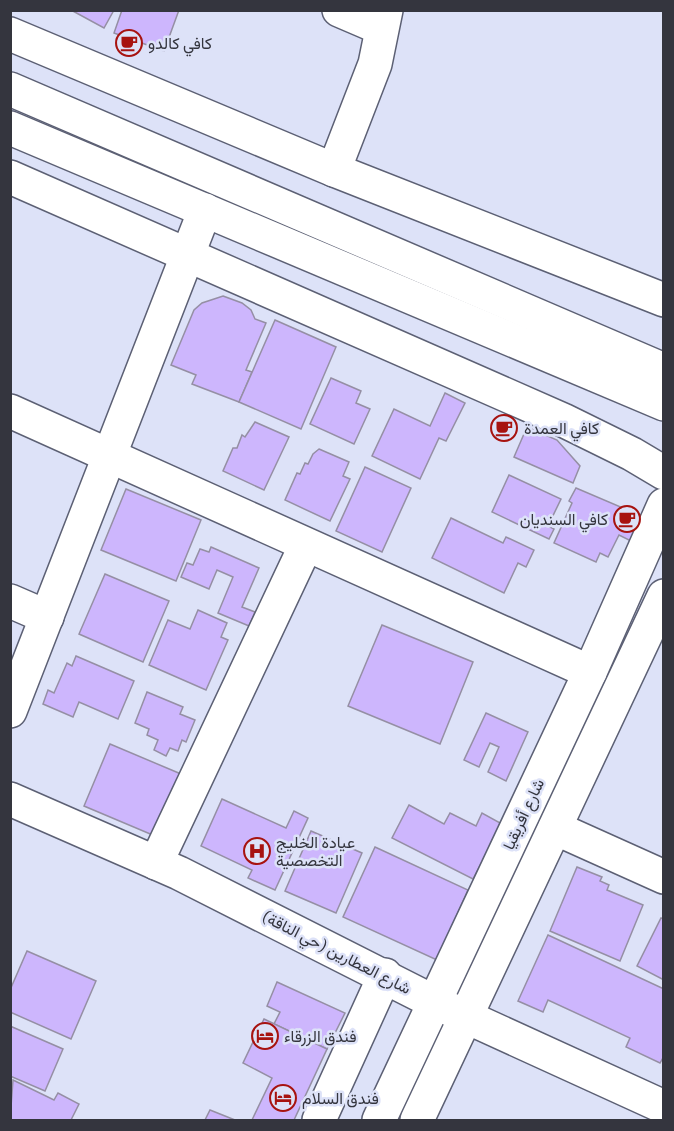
<svg xmlns="http://www.w3.org/2000/svg" width="674" height="1131" viewBox="0 0 674 1131" font-family="'Exo 2',Vazirmatn,sans-serif">
<style>
.building{fill:#cdb6fd;stroke:#958fa4;stroke-width:1.5}
.lines{fill:none;stroke-linecap:round;stroke-linejoin:round}
.minor-casing{stroke:#5c6074;stroke-width:36}
.highway-casing{stroke:#5c6074;stroke-width:36}
.minor{stroke:#fff;stroke-width:33}
.highway{stroke:#fff;stroke-width:33}
.labels{text-anchor:middle;stroke-width:5;stroke-linejoin:round;paint-order:stroke}
.poi-label{font-size:16px;fill:#34353e;stroke:#dde2f8;text-anchor:start}
.street-label{font-size:16px;fill:#34353e;stroke:#dde2f8}
</style>
<rect width="100%" height="100%" fill="#dde2f8"/>
<g class="building">
<polygon points="71,10 114,10 104,28"/>
<polygon points="122,10 179,10 164,51 114,33"/>
<polygon points="223,296 242,303 251,310 255,319 266,323 246,370 252,372 239,402 192,384 196,375 171,365 194,310 202,303"/>
<polygon points="275,320 336,347 301,429 239,402"/>
<polygon points="331,378 361,391 356,403 370,409 354,444 310,424"/>
<polygon points="445,393 465,403 446,441 439,438 420,479 372,456 394,409 430,426"/>
<polygon points="255,422 289,437 264,490 223,471 233,448 237,448 242,435 245,437"/>
<polygon points="527,427 557,440 580,466 573,483 514,457"/>
<polygon points="319,449 349,462 343,476 350,479 330,521 285,500 297,473 300,474 305,463 308,464 313,454"/>
<polygon points="365,467 411,488 382,552 336,531"/>
<polygon points="509,475 561,499 548,526 554,529 549,539 492,512"/>
<polygon points="576,488 644,517 633,542 619,535 608,557 600,553 596,562 554,543 572,503 569,501"/>
<polygon points="126,489 201,520 176,581 101,550"/>
<polygon points="451,518 503,543 506,537 534,550 526,567 518,563 504,593 432,558"/>
<polygon points="211,547 259,568 242,607 255,612 249,626 218,613 233,577 217,570 209,589 181,577 187,563 193,565 200,549 209,552"/>
<polygon points="105,574 169,601 143,662 79,634"/>
<polygon points="198,610 227,623 221,637 228,640 206,690 149,665 168,620 190,629"/>
<polygon points="382,625 473,662 440,744 348,706"/>
<polygon points="76,656 134,681 118,719 79,702 73,717 43,704 48,690 54,693 67,663 72,666"/>
<polygon points="147,692 183,707 180,714 195,720 186,742 182,740 178,751 170,748 166,756 154,750 158,740 147,735 149,729 135,723"/>
<polygon points="486,713 528,732 506,781 488,772 499,747 490,743 479,767 464,760"/>
<polygon points="110,744 181,774 155,836 84,806"/>
<polygon points="222,799 286,828 294,811 308,818 275,890 248,878 252,870 201,846"/>
<polygon points="409,805 444,824 450,813 476,826 482,813 502,824 473,879 392,838"/>
<polygon points="311,831 362,853 336,913 285,891"/>
<polygon points="375,847 468,890 437,960 343,917"/>
<polygon points="577,867 602,877 600,881 609,885 607,890 643,905 620,961 550,931"/>
<polygon points="661,918 664,919 664,980 637,966"/>
<polygon points="548,935 664,989 664,1056 660,1063 626,1047 630,1038 548,1000 543,1012 518,1001"/>
<polygon points="27,951 96,981 71,1039 10,1012 10,990"/>
<polygon points="277,982 345,1013 327,1049 274,1024 280,1012 267,1006"/>
<polygon points="264,1019 327,1049 294,1120 252,1120 272,1078 243,1063"/>
<polygon points="10,1026 63,1049 45,1091 10,1076"/>
<polygon points="13,1080 54,1100 58,1093 79,1104 71,1120 10,1120"/>
<polygon points="210,1110 235,1120 205,1120"/>
</g>
<g class="lines">
<defs>
<g id="minor">
<polyline points="339,10 381,28"/>
<polyline points="10,34 334,170 664,300"/>
<polyline points="334,170 375,64 386,10"/>
<polyline points="10,177 563,420 632,454 664,473"/>
<polyline points="10,411 590,672"/>
<polyline points="10,601 47,617"/>
<polyline points="10,711 205,210"/>
<polyline points="10,799 179,873 434,1002 664,1107"/>
<polyline points="555,828 664,877"/>
<polyline points="156,863 306,545"/>
<polyline points="319,1120 385,975"/>
<polyline points="379,1120 590,672 664,505"/>
<polyline points="417,1120 664,596"/>
</g>
<g id="highway">
<polyline points="10,89 664,370"/>
<polyline points="10,128 664,404"/>
</g>
</defs>
<use href="#minor" class="minor-casing"/>
<use href="#highway" class="highway-casing"/>
<use href="#minor" class="minor"/>
<use href="#highway" class="highway"/>
</g>
<defs>
<symbol id="cafe-ring" viewBox="-11 -11 22 22"><circle r="9.5" fill="#dde2f8" stroke="#a71310" stroke-width="1.5"/><path d="M-5.5-4.5H6V0H3Q3 3.5 0 3.5H-2.5Q-5.5 3.5-5.5 0ZM3-3.2v2h1.7v-2ZM-6 4.5H4V6H-6Z" fill="#a71310"/></symbol>
<symbol id="hospital-ring" viewBox="-11 -11 22 22"><circle r="9.5" fill="#dde2f8" stroke="#a71310" stroke-width="1.5"/><path d="M-5-5h3v3.5h4V-5h3V5h-3V1.5h-4V5h-3Z" fill="#a71310"/></symbol>
<symbol id="hotel-ring" viewBox="-11 -11 22 22"><circle r="9.5" fill="#dde2f8" stroke="#a71310" stroke-width="1.5"/><path d="M-6-4.5h1.5V1H6V5H4.5V3h-9V5H-6ZM-4 0a1.8 1.8 0 1 1 3.6 0ZM.5 0V-2.5h3Q6-2.5 6 0Z" fill="#a71310"/></symbol>
</defs>
<g fill-rule="evenodd">
<use href="#cafe-ring" x="114" y="28" width="30" height="30"/>
<use href="#cafe-ring" x="489" y="413" width="30" height="30"/>
<use href="#cafe-ring" x="612" y="504" width="30" height="30"/>
<use href="#hospital-ring" x="242" y="836" width="30" height="30"/>
<use href="#hotel-ring" x="250" y="1021" width="30" height="30"/>
<use href="#hotel-ring" x="268" y="1083" width="30" height="30"/>
</g>
<g class="labels">
<g class="poi-label">
<text x="148" y="49">كافي كالدو</text>
<text x="524" y="434">كافي العمدة</text>
<text x="608" y="525" text-anchor="end">كافي السنديان</text>
<text x="276" y="848">عيادة الخليج<tspan x="276" dy="18">التخصصية</tspan></text>
<text x="284" y="1042">فندق الزرقاء</text>
<text x="302" y="1104">فندق السلام</text>
</g>
<g class="street-label">
<text transform="translate(523 814) rotate(-65)" y="6">شارع أفريقيا</text>
<text transform="translate(337 952) rotate(27)" y="6">شارع العطارين (حي الناقة)</text>
</g>
</g>
<rect width="674" height="1131" fill="none" stroke="#34353e" stroke-width="24"/>
</svg>
